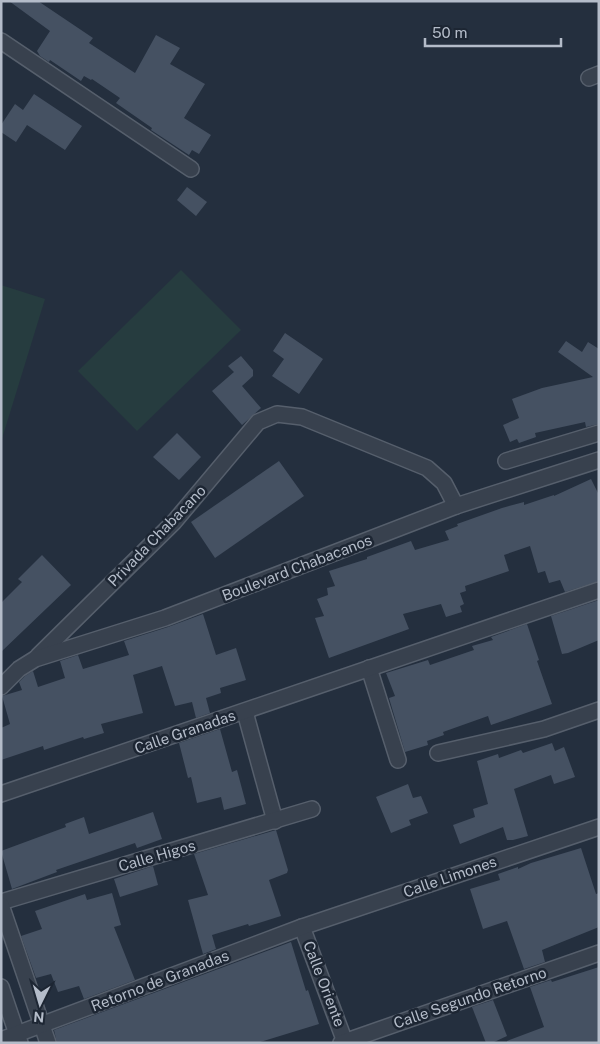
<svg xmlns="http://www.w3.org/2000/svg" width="600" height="1044" viewBox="0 0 600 1044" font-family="'Public Sans',sans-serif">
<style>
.green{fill:#263c3f}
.building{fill:#455162}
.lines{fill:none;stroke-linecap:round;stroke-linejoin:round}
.minor-casing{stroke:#565f6c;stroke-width:18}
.minor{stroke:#38414e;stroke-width:15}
.labels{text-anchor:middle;stroke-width:5;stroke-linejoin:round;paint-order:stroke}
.street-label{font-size:15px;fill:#b4bcc9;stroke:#1d2633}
</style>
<rect width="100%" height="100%" fill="#242f3e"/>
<g class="green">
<polygon points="181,270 241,330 137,431 78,371"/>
<polygon points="1,285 45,299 1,442"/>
</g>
<g class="building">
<polygon points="9,1 38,1 93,38 89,43 135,73 156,35 180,48 170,64 205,84 184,118 211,135 199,154 192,150 189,155 151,130 152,128 116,103 120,98 92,79 91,80 84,76 81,81 50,60 49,62 40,56 37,51 50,31"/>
<polygon points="34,94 82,126 65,150 27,125 16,142 1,132 1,125 15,104 23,110"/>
<polygon points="187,187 207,202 196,216 177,200"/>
<polygon points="285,333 323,359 299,394 272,376 284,359 273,351"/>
<polygon points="566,341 582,352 588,342 599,349 599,424 586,427 585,422 535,433 536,437 519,443 517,439 510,442 503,425 519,418 512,399 542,388 593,377 558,352"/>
<polygon points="241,356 253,370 253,376 242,386 261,408 242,425 212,391 234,372 228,366"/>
<polygon points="177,433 201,457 179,480 153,457"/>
<polygon points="279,461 304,496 215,558 191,522"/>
<polygon points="591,479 599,495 599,581 565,592 560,580 549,583 545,571 538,573 530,546 504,555 509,571 465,586 466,591 460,593 464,604 460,606 462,612 446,617 441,604 403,614 409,629 329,658 315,618 324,616 317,599 328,595 327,588 335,586 329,571 367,559 367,557 411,541 415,550 449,540 445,531 458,526 457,524 502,508 524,502 524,505 554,495 554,496"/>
<polygon points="42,555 71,585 1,652 1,603 22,582 18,579"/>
<polygon points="599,600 599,640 568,653 562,654 551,616"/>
<polygon points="203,614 216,655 236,648 246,680 220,688 221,693 206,698 210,713 196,718 192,702 175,706 162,666 133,675 143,713 101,724 104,733 84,739 83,737 44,750 43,746 1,760 1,728 10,724 2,696 22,690 19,682 25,676 33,671 38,687 65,678 60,661 78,655 83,669 129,655 124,641 168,627"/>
<polygon points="527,624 539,660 537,661 552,704 491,725 488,716 443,732 444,735 427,741 428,745 405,752 389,698 395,696 386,673 428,660 430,665 474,650 472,646 493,640 491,637"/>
<polygon points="220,729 232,772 237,770 246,804 224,810 221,797 197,803 191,777 188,778 179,743"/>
<polygon points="552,743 555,751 564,747 575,777 554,784 551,775 514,789 528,836 513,840 507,840 503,827 460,844 453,825 475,817 473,809 488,804 477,761 498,754 499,758 521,750 523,753"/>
<polygon points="408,784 413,798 421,796 428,813 409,820 411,825 391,833 376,797"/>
<polygon points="153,812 162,839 137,848 135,843 97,856 56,870 57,872 12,889 1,851 66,827 65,824 84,817 89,834"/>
<polygon points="276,830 288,870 287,873 269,880 281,916 249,926 248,924 212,935 216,949 203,954 188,900 208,895 194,854"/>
<polygon points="581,848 596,894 599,893 599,927 542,950 545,962 524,969 507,921 483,929 470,889 500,880 498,874 518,867 518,869 531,863"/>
<polygon points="153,866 158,885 120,897 114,879"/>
<polygon points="112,893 121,925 114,927 135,980 84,999 79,986 58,992 51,974 36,978 21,936 42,929 35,911 85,894 87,900"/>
<polygon points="291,942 306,991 308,990 319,1024 257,1043 57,1043 54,1030"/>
<polygon points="599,967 599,1043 507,1043 507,1041 544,1027 530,987 551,980 552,982"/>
<polygon points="493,1000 507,1036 492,1043 486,1043 472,1007"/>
</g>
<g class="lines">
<defs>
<g id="minor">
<polyline points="1,41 191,169"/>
<polyline points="589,78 599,74"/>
<polyline points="506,461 599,433"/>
<polyline points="38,656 174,522 258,422 277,414 302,417 427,468 444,483 456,506"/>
<polyline points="369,668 398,760"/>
<polyline points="1,687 19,669 35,659 165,618 456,506 599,460"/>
<polyline points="245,712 275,821"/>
<polyline points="438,753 544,729 599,710"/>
<polyline points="1,794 599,590"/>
<polyline points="1,902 312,809"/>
<polyline points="1,905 48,1043"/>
<polyline points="302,927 345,1042"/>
<polyline points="1,987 20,1043"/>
<polyline points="1,1040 302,927 599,827"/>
<polyline points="341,1043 599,953"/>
</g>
</defs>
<use href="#minor" class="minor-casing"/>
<use href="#minor" class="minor"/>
</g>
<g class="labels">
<g class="street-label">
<text transform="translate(157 536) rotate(-46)" y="5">Privada Chabacano</text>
<text transform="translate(297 568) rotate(-21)" y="5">Boulevard Chabacanos</text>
<text transform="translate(185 732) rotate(-19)" y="5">Calle Granadas</text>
<text transform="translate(157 856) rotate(-16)" y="5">Calle Higos</text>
<text transform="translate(450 877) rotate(-19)" y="5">Calle Limones</text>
<text transform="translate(160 981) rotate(-21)" y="5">Retorno de Granadas</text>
<text transform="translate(324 984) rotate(69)" y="5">Calle Oriente</text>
<text transform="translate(470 998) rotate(-19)" y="5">Calle Segundo Retorno</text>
</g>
</g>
<rect width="600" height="1044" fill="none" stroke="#b4bcc9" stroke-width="5"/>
<g transform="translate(40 1004) rotate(185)" stroke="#1d2633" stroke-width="4" paint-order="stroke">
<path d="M0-4L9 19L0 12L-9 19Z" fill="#b4bcc9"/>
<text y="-8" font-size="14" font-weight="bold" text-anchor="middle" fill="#b4bcc9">N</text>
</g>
<path d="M425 38v8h136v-8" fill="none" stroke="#b4bcc9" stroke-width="2.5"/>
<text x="432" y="38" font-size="15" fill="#b4bcc9" stroke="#1d2633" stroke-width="4" paint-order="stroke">50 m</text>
</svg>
